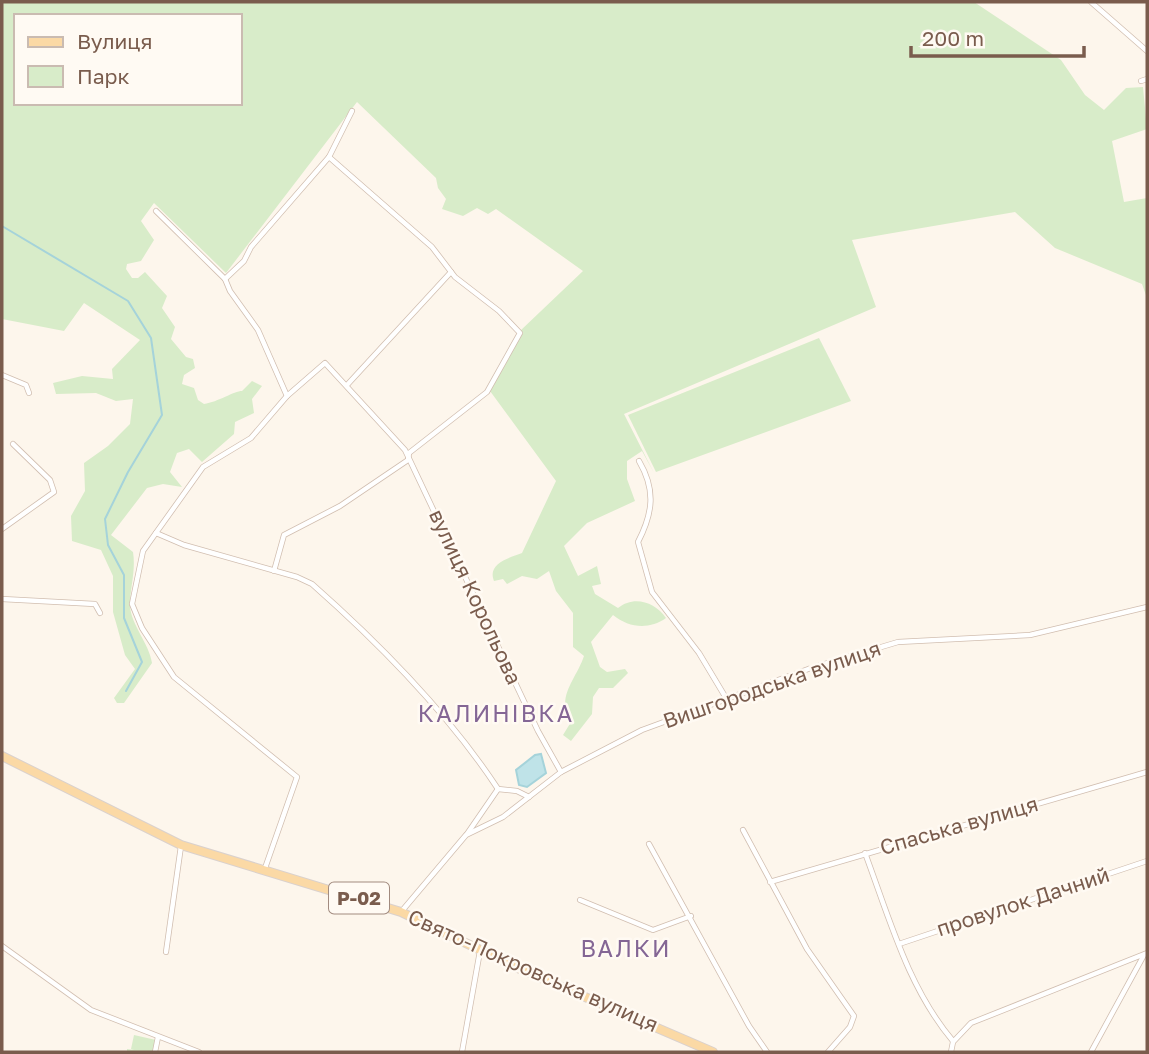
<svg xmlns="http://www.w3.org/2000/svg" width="1149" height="1054" viewBox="0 0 1149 1054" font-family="'Golos Text',sans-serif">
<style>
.green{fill:#d8ecc9;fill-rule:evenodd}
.water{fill:#bfe3e8;stroke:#a5d3da;stroke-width:2}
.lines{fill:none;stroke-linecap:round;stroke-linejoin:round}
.stream{stroke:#a5d3da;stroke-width:2}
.street-casing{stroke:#d1beb0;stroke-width:6}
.primary-casing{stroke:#dad1cd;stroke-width:10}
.street{stroke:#fff;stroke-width:4.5}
.primary{stroke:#fbd9a5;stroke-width:8}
.labels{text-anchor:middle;stroke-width:5;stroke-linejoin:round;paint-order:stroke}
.shield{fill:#fffaf3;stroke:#a28b7f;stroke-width:2}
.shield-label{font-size:19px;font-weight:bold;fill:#7a5c4d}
.street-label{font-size:21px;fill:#7a5c4d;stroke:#fffaf3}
.neighbourhood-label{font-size:23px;letter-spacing:2px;fill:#846695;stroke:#fffaf3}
</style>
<rect width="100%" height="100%" fill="#fdf6ec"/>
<g class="green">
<path d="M2 2H974L1061 60 1085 95 1104 110 1126 88 1143 87 1147 129 1112 141 1124 202 1147 198V298L1142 284 1055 248 1015 212 852 240 876 307 624 414 654 473 642 451 627 461V479L635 501 587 523 564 546 578 576 597 566 601 584 592 586 595 594 618 608C634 595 655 602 666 618 649 630 629 628 613 615L591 642 600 667 607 672 625 669 628 673 613 688H599L593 697 592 714 571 741 563 735 571 722C555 697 576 680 584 656L573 647V613L556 591 549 571 537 579 522 576 507 584 503 579 494 581C487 564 508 558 522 553L556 481 490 391 520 331 583 271 496 209 488 214 477 208 463 216 442 209 446 199 438 188 436 178 357 102 226 273 154 203 141 221 154 240 141 261 127 264 126 269 132 278H138L145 272 167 296 162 308 175 327 171 339 186 357 193 359 195 368 184 375 182 384 194 388 198 400 204 404C218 402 234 391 242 391L252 381 262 386 252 399 254 413 235 422 234 434 202 462 189 449 177 453 170 472 182 487 163 484 147 488 111 535 133 552C136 571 130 587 130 606 131 625 149 643 152 663L124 703H117L114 698 135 669 125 655 113 612V576L101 550 72 541 71 516 85 491 84 463 108 446 130 424 133 399 116 401 96 393 56 394 53 383 82 376 113 379 112 369 140 340 84 303 64 331 2 319ZM16 16H240V103H16Z"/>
<polygon points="819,338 851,401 656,472 628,415"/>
<polygon points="134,1035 156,1040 153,1052 127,1052 127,1049 134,1050 131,1049"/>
</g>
<polygon class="water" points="541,754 546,773 527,787 519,785 516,770 535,755"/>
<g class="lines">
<polyline class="stream" points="2,226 128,301 151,338 162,415 128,472 105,519 108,545 124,575 124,618 142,662 126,691"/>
<defs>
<g id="street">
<polyline points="1091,2 1147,51"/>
<polyline points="1141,81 1147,79"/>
<polyline points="156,211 225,279 230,291 258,330 287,396"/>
<polyline points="225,279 244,261 251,247 329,157"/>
<polyline points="2,375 26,385 29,393"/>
<polyline points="347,385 451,272"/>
<path d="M639 461C656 490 653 513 638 542L652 592 699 653 726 698"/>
<polyline points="2,529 54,492 50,480 13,444"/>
<path d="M156 533 184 545 297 577 312 584C381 645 448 713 498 789"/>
<polyline points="274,571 284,535 340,506 408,460 409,453 487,392 520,333 499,311 455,277 432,247 329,157 352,111"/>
<polyline points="2,599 95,604 100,613"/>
<polyline points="498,789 517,791 529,797"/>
<polyline points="743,830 807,949 854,1016 850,1027 828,1052"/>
<polyline points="467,834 498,789"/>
<polyline points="649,844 749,1026 767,1052"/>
<path d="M865 853C889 917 908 988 953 1041"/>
<polyline points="264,871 297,777 174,677 142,628 132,604 143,551 203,467 251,438 287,396 325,363 405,450 538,731 561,772"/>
<polyline points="770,882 1147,772"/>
<polyline points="580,900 653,930 691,916"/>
<polyline points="401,912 466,835 503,817 561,772 642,730 811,668 898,642 1030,635 1147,607"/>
<polyline points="899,944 1147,861"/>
<polyline points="2,946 91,1010 199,1052"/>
<polyline points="166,952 181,846"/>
<polyline points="155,1052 158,1037"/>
<polyline points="462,1052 480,951"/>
<polyline points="951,1052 953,1042 971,1023 1147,953"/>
<polyline points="1091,1052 1144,955"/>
</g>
<polyline id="primary" points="2,756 181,845 401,912 520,969 713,1052"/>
</defs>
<use href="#street" class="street-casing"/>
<use href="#primary" class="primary-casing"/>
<use href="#street" class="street"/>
<use href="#primary" class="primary"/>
</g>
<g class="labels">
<rect class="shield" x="329" y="882.5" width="60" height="31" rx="5"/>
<g class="shield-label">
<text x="359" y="905">Р-02</text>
</g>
<g class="street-label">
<text transform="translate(475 597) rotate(65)" y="7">вулиця Корольова</text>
<text transform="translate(772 685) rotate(-19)" y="7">Вишгородська вулиця</text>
<text transform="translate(959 826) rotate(-16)" y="7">Спаська вулиця</text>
<text transform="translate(1023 902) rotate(-18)" y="7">провулок Дачний</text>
<text transform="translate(533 971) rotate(24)" y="7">Свято-Покровська вулиця</text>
</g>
<g class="neighbourhood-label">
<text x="496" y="722">КАЛИНІВКА</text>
<text x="626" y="957">ВАЛКИ</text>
</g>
</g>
<rect width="1149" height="1054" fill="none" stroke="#7a5c4d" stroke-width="7"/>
<rect x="14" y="14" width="228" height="91" fill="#fffaf3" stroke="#cabbb1" stroke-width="2"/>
<rect x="28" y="37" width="35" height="10" fill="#fbd9a5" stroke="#cabbb1" stroke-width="2"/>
<text x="77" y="49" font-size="21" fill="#7a5c4d">Вулиця</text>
<rect x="28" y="66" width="35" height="21" fill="#d8ecc9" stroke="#cabbb1" stroke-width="2"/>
<text x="77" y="84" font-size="21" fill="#7a5c4d">Парк</text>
<path d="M911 46v10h173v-10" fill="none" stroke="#7a5c4d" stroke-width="3.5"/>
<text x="922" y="46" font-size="21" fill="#7a5c4d" stroke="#fffaf3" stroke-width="5" paint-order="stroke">200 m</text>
</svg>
